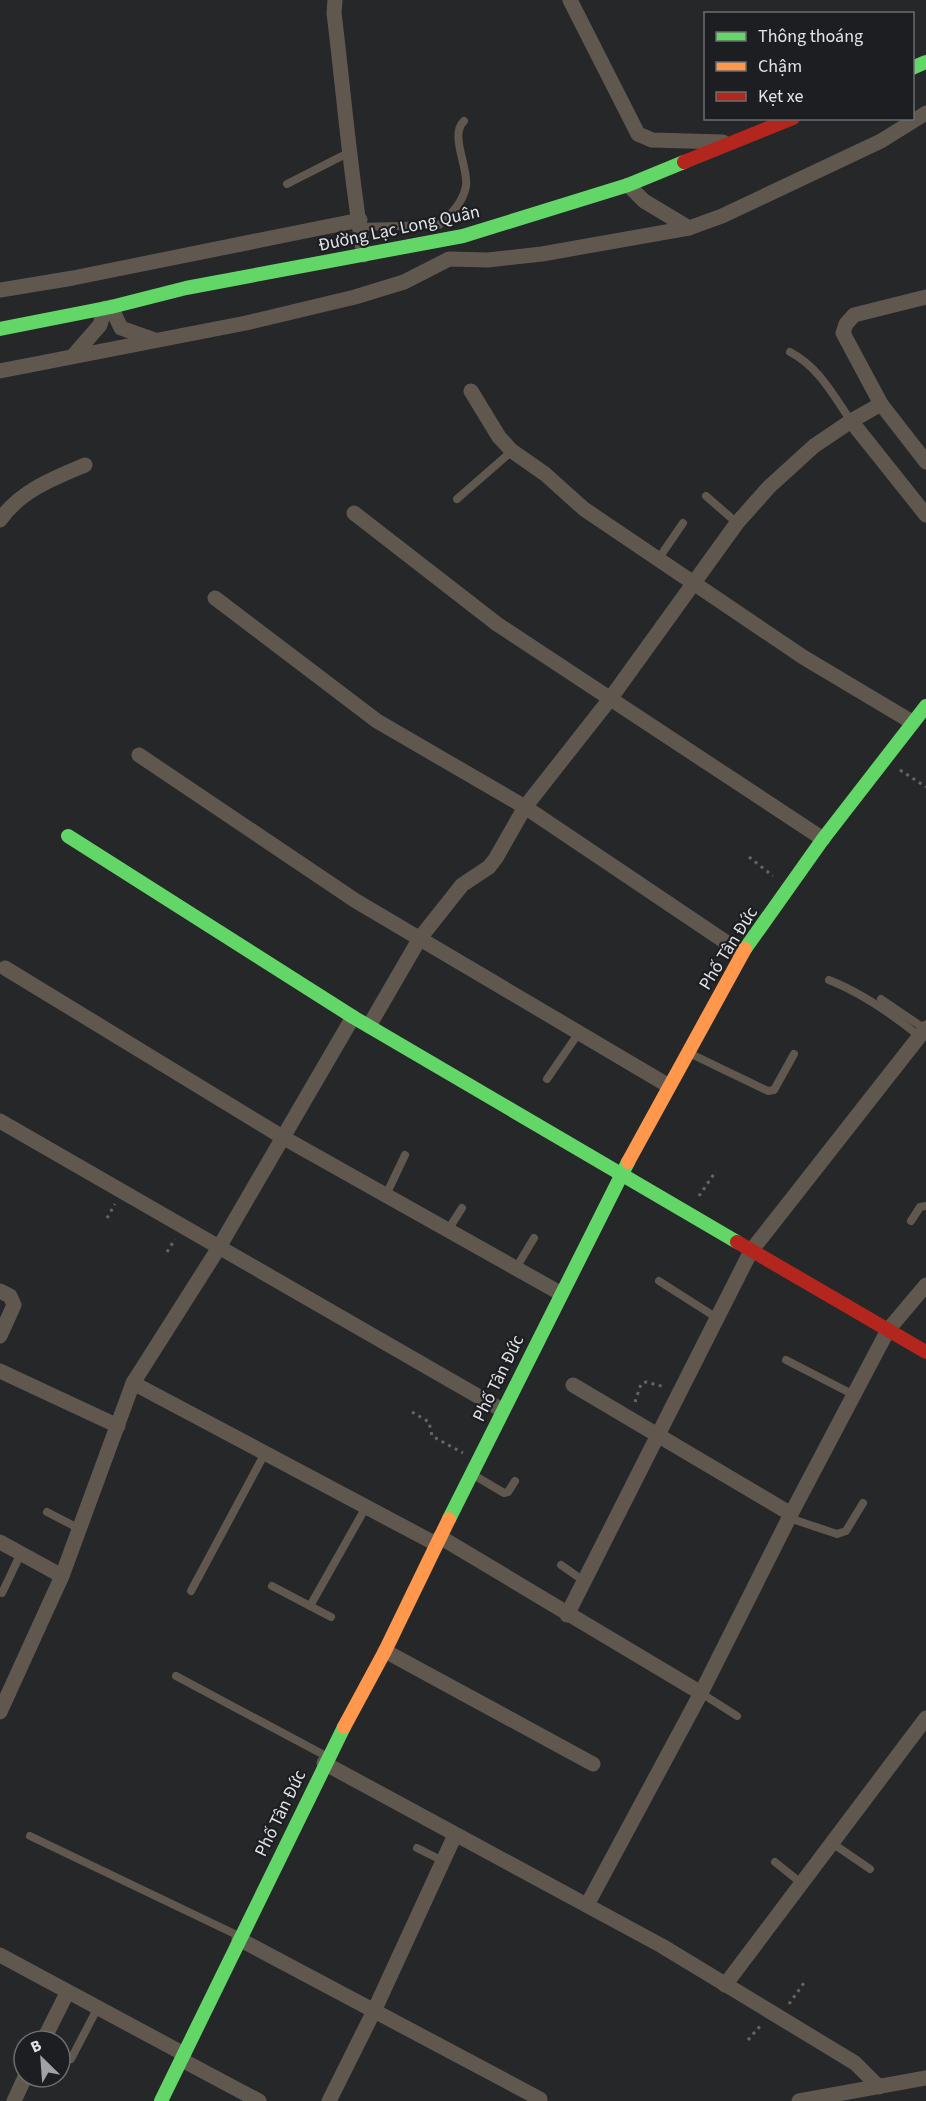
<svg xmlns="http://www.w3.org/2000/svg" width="926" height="2101" viewBox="0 0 926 2101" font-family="'Source Sans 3',sans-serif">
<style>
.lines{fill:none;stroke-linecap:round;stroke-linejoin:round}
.path{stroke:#68645f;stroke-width:3;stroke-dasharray:3 4.5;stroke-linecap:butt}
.lane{stroke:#60584f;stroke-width:8}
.street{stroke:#60584f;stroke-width:15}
.fast{stroke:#63d668;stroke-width:14}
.slow{stroke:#ff974d;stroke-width:14}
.jam{stroke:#b3261e;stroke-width:14}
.labels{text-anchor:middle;stroke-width:4.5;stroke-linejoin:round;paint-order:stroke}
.street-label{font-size:18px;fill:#e2e4e6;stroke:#1c1e21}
</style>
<rect width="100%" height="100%" fill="#262729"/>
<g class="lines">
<g class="path">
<polyline points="900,770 926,787"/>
<polyline points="749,857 773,876"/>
<polyline points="699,1196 716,1171"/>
<polyline points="107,1218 115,1204"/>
<polyline points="167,1252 175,1239"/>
<polyline points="635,1402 641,1384 646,1382 665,1387"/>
<polyline points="412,1412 429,1422 432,1436 463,1453"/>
<polyline points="789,2004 806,1980"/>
<polyline points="748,2040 761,2025"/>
</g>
<g class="lane">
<polyline points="287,184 348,153"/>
<path d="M359 227 439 225C451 214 463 203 466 186 469 168 449 135 464 121"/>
<path d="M790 352C819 367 833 395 851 421"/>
<polyline points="706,496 737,523"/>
<polyline points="457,499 512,451"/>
<polyline points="659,558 683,523"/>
<path d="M829 980C862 993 892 1014 919 1036"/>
<polyline points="881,999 925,1029"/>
<polyline points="689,1053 768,1091 774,1090 794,1054"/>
<polyline points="547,1079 578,1034"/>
<polyline points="386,1195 405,1155"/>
<polyline points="911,1221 920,1207 926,1206"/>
<polyline points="448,1230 462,1208"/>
<polyline points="516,1268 534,1238"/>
<polyline points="659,1281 717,1318"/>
<polyline points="786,1360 854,1395"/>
<polyline points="472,1474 504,1493 508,1492 515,1481"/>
<polyline points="47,1512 80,1529"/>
<polyline points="789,1518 837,1534 846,1531 863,1503"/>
<polyline points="561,1565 584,1581"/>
<polyline points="272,1586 310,1606 366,1507"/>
<polyline points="191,1591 265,1453"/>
<polyline points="2,1593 21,1553"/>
<polyline points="310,1606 331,1617"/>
<polyline points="176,1676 326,1756"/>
<polyline points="701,1693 737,1716"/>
<polyline points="30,1836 239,1936"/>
<polyline points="832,1843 870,1869"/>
<polyline points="417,1848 443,1861"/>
<polyline points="775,1862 801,1883"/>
<polyline points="71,2059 97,2009"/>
</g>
<g class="street">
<path d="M335 0 334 13C344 94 350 175 364 255"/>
<polyline points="570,0 638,134 652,140 723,142"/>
<polyline points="628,185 644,201 689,228"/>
<polyline points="0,290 73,278 360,220"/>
<polyline points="926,297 854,315 846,324 843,333 881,404 926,462"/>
<polyline points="111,307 121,328 155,340"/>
<polyline points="73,356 100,325 105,308"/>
<polyline points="0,371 246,323 355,297 404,282 449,259 488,260 542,254 689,228 722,216 881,141 926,113"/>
<polyline points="471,391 499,437 512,451 545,474 584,509 803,657 912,722"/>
<polyline points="851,421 881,404"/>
<polyline points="354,513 497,624 823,839"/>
<path d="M0 520C20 491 54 478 85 465"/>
<polyline points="215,598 377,721 525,807 742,953"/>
<polyline points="139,755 356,901 669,1086"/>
<polyline points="5,968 284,1138 560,1293"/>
<polyline points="369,1026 420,938 462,885 489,867 496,858 525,807 610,699 737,523 769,487 814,446 851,421 926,515"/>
<polyline points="0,1121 502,1410"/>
<polyline points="0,1291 10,1296 14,1305 0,1336"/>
<polyline points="0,1371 118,1426"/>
<polyline points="133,1383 436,1544"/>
<polyline points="573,1385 791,1514"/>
<polyline points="440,1537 701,1693"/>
<polyline points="0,1542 62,1576"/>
<polyline points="567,1615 751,1251 926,1028"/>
<polyline points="385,1651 593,1764"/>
<polyline points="0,1712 62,1576 133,1383 218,1249 353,1017"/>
<polyline points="324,1763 662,1946 855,2063 879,2087"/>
<polyline points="587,1905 701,1693 791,1514 888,1330 926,1285"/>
<polyline points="239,1939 540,2099"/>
<polyline points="0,1955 184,2054"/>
<polyline points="725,1985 926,1718"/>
<polyline points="43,2041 67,1993"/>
<polyline points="182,2060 259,2101"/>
<polyline points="14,2101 25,2077"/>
<polyline points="329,2101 374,2011 455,1835"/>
<polyline points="799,2101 926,2078"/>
</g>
<g class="fast">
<polyline points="912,68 926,62"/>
<polyline points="0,329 111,307 186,288 463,236 628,185 684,162"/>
<polyline points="68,836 353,1017 737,1242"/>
<polyline points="745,949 823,839 926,706"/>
<polyline points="449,1519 628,1162"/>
<polyline points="161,2101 344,1727"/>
</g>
<g class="slow">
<polyline points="628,1162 745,949"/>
<polyline points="344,1727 385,1651 449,1519"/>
</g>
<g class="jam">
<polyline points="684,162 793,118"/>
<polyline points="737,1242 926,1352"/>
</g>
</g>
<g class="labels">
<g class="street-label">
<text transform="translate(399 228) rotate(-12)" y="6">Đường Lạc Long Quân</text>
<text transform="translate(728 948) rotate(-58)" y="6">Phố Tân Đức</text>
<text transform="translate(498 1378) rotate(-64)" y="6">Phố Tân Đức</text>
<text transform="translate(280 1813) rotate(-64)" y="6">Phố Tân Đức</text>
</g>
</g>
<rect x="704" y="12" width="210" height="108" fill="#1c1e21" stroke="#6b6d70" stroke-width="1.5"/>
<rect x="716" y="32" width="30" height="9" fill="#63d668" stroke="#6b6d70" stroke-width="1.5"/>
<text x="758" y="42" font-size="18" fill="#e2e4e6">Thông thoáng</text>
<rect x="716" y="62" width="30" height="9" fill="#ff974d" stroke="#6b6d70" stroke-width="1.5"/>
<text x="758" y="72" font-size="18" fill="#e2e4e6">Chậm</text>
<rect x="716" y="92" width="30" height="9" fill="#b3261e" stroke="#6b6d70" stroke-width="1.5"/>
<text x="758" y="102" font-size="18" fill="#e2e4e6">Kẹt xe</text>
<g transform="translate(42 2059) rotate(335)"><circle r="28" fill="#1c1e21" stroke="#6b6d70" stroke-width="1.5"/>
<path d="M0-4.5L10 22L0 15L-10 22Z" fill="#a0a2a4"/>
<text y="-9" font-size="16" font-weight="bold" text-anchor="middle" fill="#e2e4e6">B</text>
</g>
</svg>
